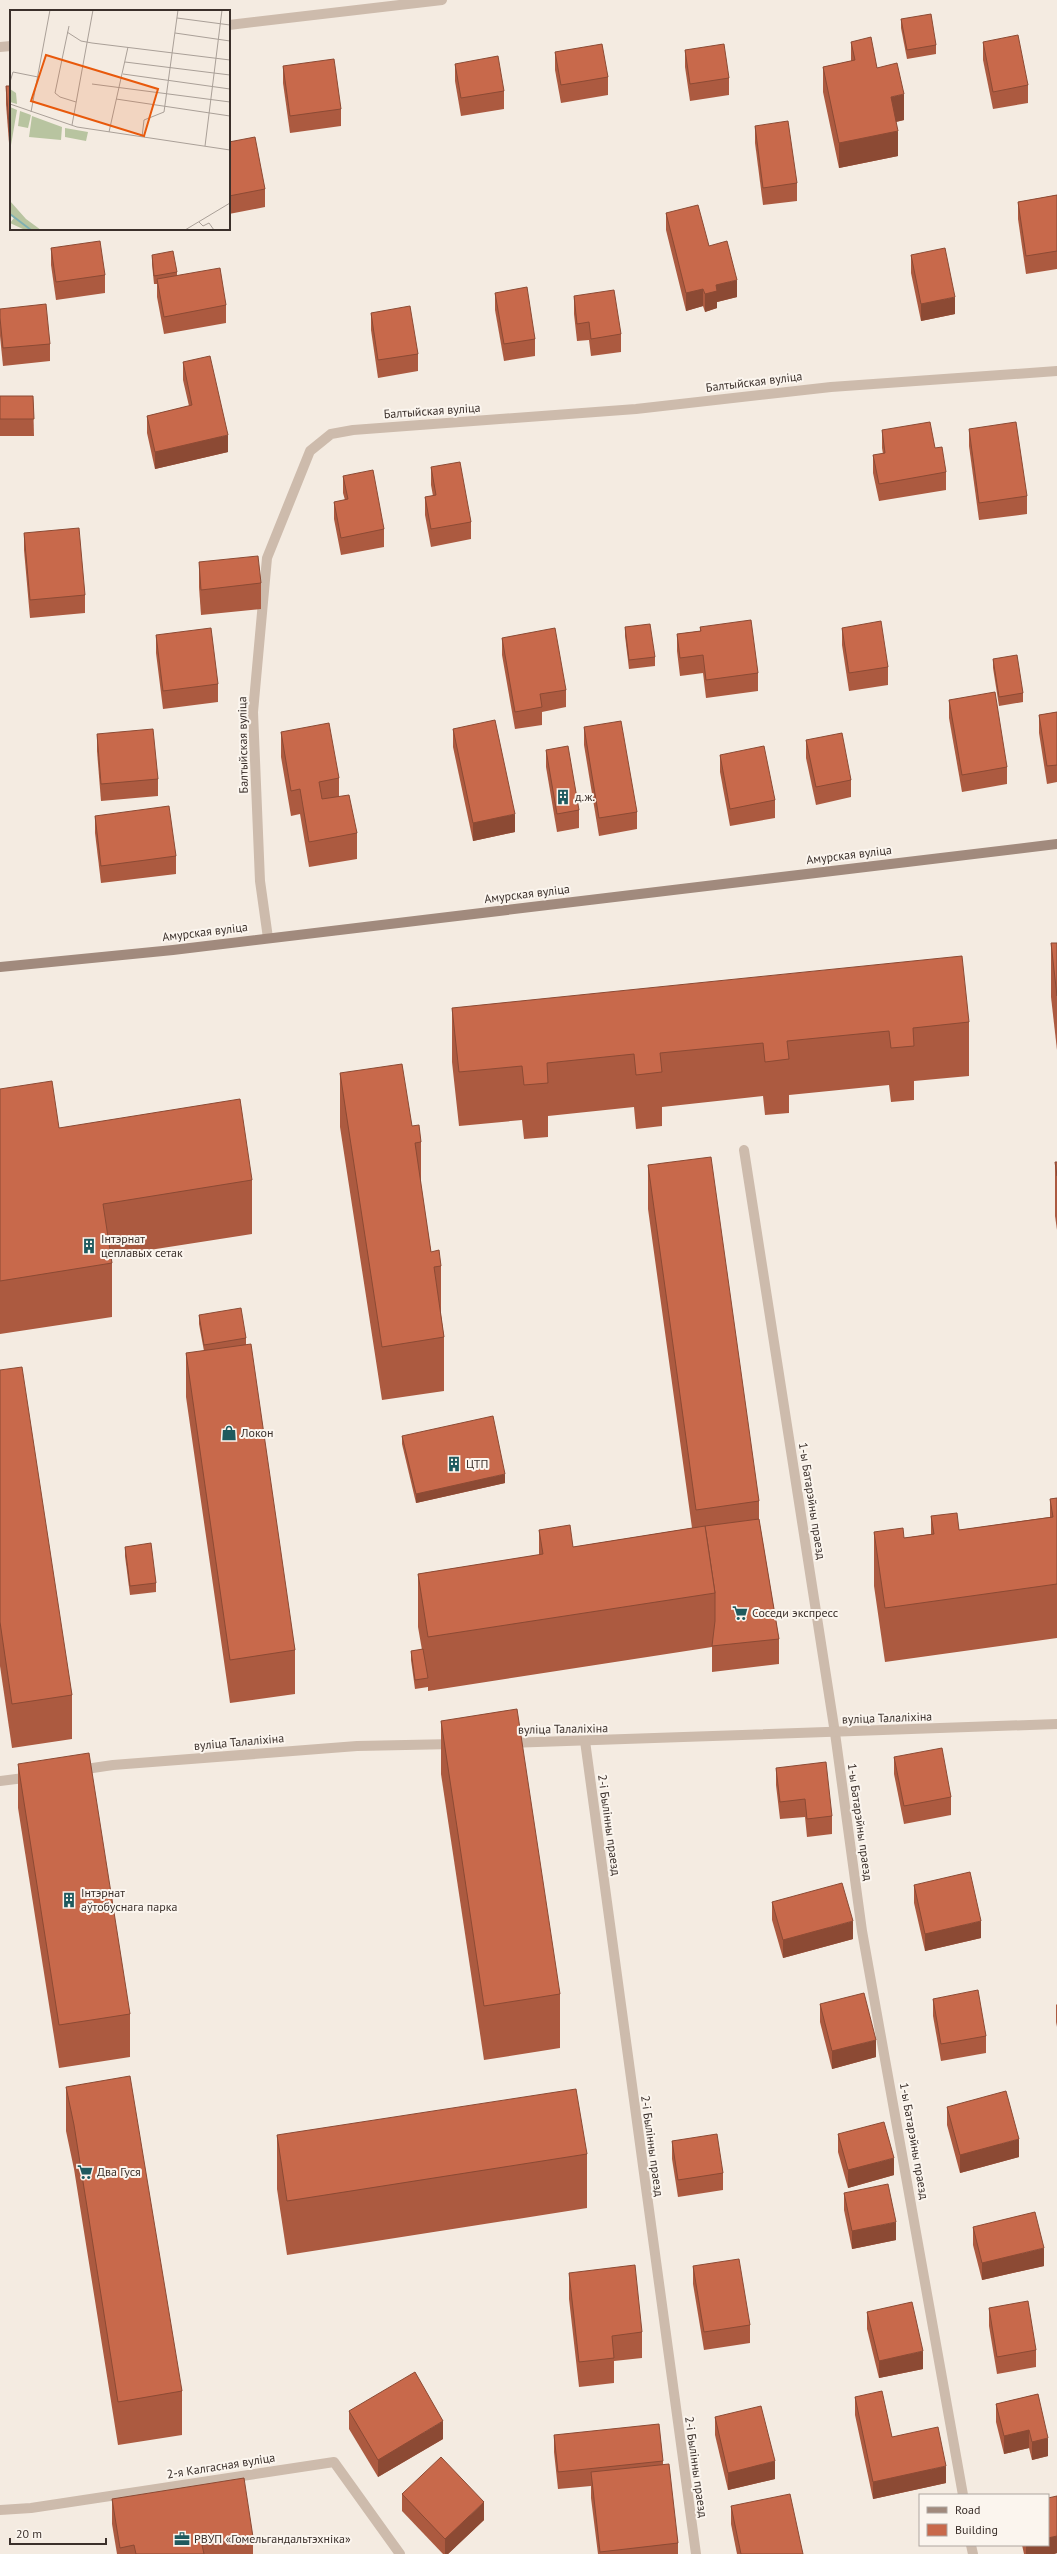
<svg xmlns="http://www.w3.org/2000/svg" width="1057" height="2554" viewBox="0 0 1057 2554" font-family="'PT Sans',sans-serif">
<style>
.lines{fill:none;stroke-linecap:round;stroke-linejoin:round}
.street{stroke:#cdbbac;stroke-width:10}
.secondary{stroke:#a18a7d;stroke-width:10}
.wall{fill:#ac5a40}
.shaded-wall{fill:#8c4a34}
.building{fill:#c8694b;stroke:#8c4a34}
.labels{text-anchor:middle;stroke-width:4;stroke-linejoin:round;paint-order:stroke}
.street-label{font-size:12px;fill:#3b302b;stroke:#fbf5ee}
.poi-label{font-size:12px;fill:#3b302b;stroke:#fbf5ee;text-anchor:start}
.inset-river{fill:none;stroke:#7fb0b2;stroke-width:2}
.inset-road{fill:none;stroke:#aaa098;stroke-width:1}
.view{fill:#e8590c;fill-opacity:0.15;stroke:#e8590c;stroke-width:2}
.inset-edge{fill:none;stroke:#3b302b;stroke-width:2}
</style>
<rect width="100%" height="100%" fill="#f4ebe1"/>
<g class="lines">
<g class="street">
<polyline points="229,25 442,0"/>
<polyline points="0,47 11,46"/>
<polyline points="268,938 260,881 253,712 267,558 310,451 331,434 353,430 636,409 831,387 1057,371"/>
<polyline points="744,1150 835,1733 862,1931 963,2495"/>
<polyline points="585,1741 696,2554"/>
<polyline points="508,1743 1057,1724"/>
<polyline points="79,1770 113,1765 357,1746 454,1744"/>
<polyline points="0,1781 32,1777"/>
<polyline points="0,2510 31,2508 334,2462 400,2554"/>
<polyline points="971,2545 973,2554"/>
</g>
<polyline class="secondary" points="0,967 173,950 1057,844"/>
</g>
<g class="wall">
<polygon points="901,19 936,45 936,54 907,59 901,28"/>
<polygon points="851,42 877,68 904,120 896,122 898,156 839,168 823,92 823,67 851,61"/>
<polygon points="983,42 1028,85 1028,103 993,109 983,60"/>
<polygon points="685,50 729,78 729,95 690,101 685,67"/>
<polygon points="555,52 608,77 608,95 561,103 555,70"/>
<polygon points="455,64 504,91 504,109 461,116 455,81"/>
<polygon points="283,66 341,109 341,126 290,133 283,83"/>
<polygon points="6,86 11,86 11,169 6,104"/>
<polygon points="755,126 797,183 797,201 763,205 755,143"/>
<polygon points="229,142 265,189 265,207 229,214"/>
<polygon points="1057,195 1057,269 1026,274 1018,219 1018,202"/>
<polygon points="666,213 709,246 737,297 717,302 717,308 705,312 703,306 686,311 666,230"/>
<polygon points="51,248 105,275 105,293 56,300 51,265"/>
<polygon points="152,255 177,272 177,276 226,305 226,323 164,334 157,297 157,284 154,284 152,264"/>
<polygon points="911,255 955,314 921,321 911,273"/>
<polygon points="495,293 535,339 535,356 504,361 495,310"/>
<polygon points="574,296 621,334 621,352 591,356 589,340 577,341 574,314"/>
<polygon points="0,309 50,344 50,361 3,366 0,336"/>
<polygon points="371,313 418,354 418,371 378,378 371,330"/>
<polygon points="183,362 228,452 155,469 147,433 147,416 189,406 183,380"/>
<polygon points="0,396 33,396 34,436 0,436"/>
<polygon points="969,429 1027,496 1027,514 979,520 969,446"/>
<polygon points="882,430 946,472 946,490 879,501 873,473 873,455 883,454 882,448"/>
<polygon points="431,467 471,522 471,539 431,547 425,515 425,497 433,496 431,485"/>
<polygon points="343,476 384,529 384,547 341,555 334,519 334,502 345,500 343,493"/>
<polygon points="24,533 85,595 85,613 30,618 24,550"/>
<polygon points="199,562 261,583 261,609 201,615 199,587"/>
<polygon points="625,627 655,657 655,666 629,669 625,636"/>
<polygon points="700,627 758,673 758,691 706,698 703,673 680,676 677,651 677,634 700,631"/>
<polygon points="842,628 888,667 888,685 849,691 842,645"/>
<polygon points="156,635 218,684 218,702 163,709 156,653"/>
<polygon points="502,638 566,690 566,707 542,712 542,725 515,729 502,655"/>
<polygon points="993,659 1023,693 1023,702 999,706 993,668"/>
<polygon points="949,700 1007,767 1007,784 962,792 949,718"/>
<polygon points="1057,712 1057,782 1047,784 1039,733 1039,715"/>
<polygon points="584,727 637,812 637,829 599,836 584,745"/>
<polygon points="453,729 515,832 473,841 453,747"/>
<polygon points="281,732 339,778 339,796 357,833 357,859 309,867 300,814 291,816 281,757"/>
<polygon points="97,734 158,779 158,796 101,801 97,751"/>
<polygon points="806,740 851,780 851,797 816,805 806,758"/>
<polygon points="546,750 579,810 579,828 557,832 546,767"/>
<polygon points="720,755 775,800 775,818 730,826 720,772"/>
<polygon points="95,816 176,856 176,874 101,883 95,833"/>
<polygon points="1051,943 1057,943 1057,1050 1051,997"/>
<polygon points="452,1008 969,1022 969,1076 914,1081 914,1100 891,1102 889,1085 789,1095 789,1113 765,1115 763,1096 662,1107 662,1126 636,1129 634,1107 548,1116 548,1137 524,1139 522,1120 459,1126 452,1062"/>
<polygon points="340,1073 412,1126 421,1142 421,1188 431,1252 441,1266 441,1315 444,1337 444,1391 382,1400 340,1127"/>
<polygon points="0,1089 59,1128 252,1180 252,1234 111,1256 112,1263 112,1317 0,1334"/>
<polygon points="1055,1162 1057,1162 1057,1230 1055,1216"/>
<polygon points="648,1165 759,1501 759,1519 779,1639 779,1664 712,1672 712,1647 428,1691 428,1687 415,1689 411,1660 411,1651 422,1650 418,1627 418,1574 539,1555 539,1530 573,1547 692,1528 648,1209"/>
<polygon points="199,1315 246,1338 246,1345 295,1650 295,1694 230,1703 186,1397 186,1353 204,1351 199,1324"/>
<polygon points="0,1370 72,1695 72,1739 12,1748 0,1666"/>
<polygon points="402,1436 505,1483 416,1503 402,1444"/>
<polygon points="1057,1498 1057,1638 885,1662 874,1586 874,1532 904,1538 931,1534 931,1516 959,1530 1050,1517 1050,1499"/>
<polygon points="125,1547 156,1583 156,1592 130,1595 125,1556"/>
<polygon points="441,1721 560,1994 560,2048 484,2060 441,1774"/>
<polygon points="894,1757 951,1797 951,1815 904,1824 894,1774"/>
<polygon points="18,1764 130,2014 130,2057 59,2068 18,1808"/>
<polygon points="776,1768 832,1816 832,1834 807,1837 805,1817 780,1819 776,1785"/>
<polygon points="914,1885 981,1938 925,1951 914,1903"/>
<polygon points="772,1902 853,1939 783,1958 772,1920"/>
<polygon points="933,1999 986,2036 986,2053 941,2061 933,2016"/>
<polygon points="820,2004 876,2057 832,2069 820,2022"/>
<polygon points="1057,2004 1057,2027 1056,2022 1056,2005"/>
<polygon points="66,2087 182,2391 182,2435 118,2445 74,2169 66,2131"/>
<polygon points="947,2107 1019,2157 960,2173 947,2125"/>
<polygon points="838,2134 894,2175 848,2188 838,2152"/>
<polygon points="277,2135 587,2154 587,2208 287,2255 277,2189"/>
<polygon points="672,2141 723,2173 723,2190 678,2197 672,2159"/>
<polygon points="844,2193 896,2240 852,2249 844,2210"/>
<polygon points="973,2227 1044,2266 982,2280 973,2245"/>
<polygon points="693,2266 750,2325 750,2343 704,2350 693,2284"/>
<polygon points="569,2273 642,2332 642,2358 614,2361 614,2383 579,2387 569,2299"/>
<polygon points="989,2308 1036,2350 1036,2367 997,2374 989,2326"/>
<polygon points="867,2312 923,2369 879,2378 867,2329"/>
<polygon points="1038,2394 1048,2456 1032,2460 1029,2448 1004,2454 996,2422 996,2404"/>
<polygon points="855,2397 892,2437 946,2483 873,2499 855,2415"/>
<polygon points="349,2411 443,2439 378,2477 349,2429"/>
<polygon points="715,2417 775,2479 728,2490 715,2435"/>
<polygon points="554,2435 663,2461 663,2464 678,2543 678,2554 598,2554 591,2498 591,2486 558,2489 554,2452"/>
<polygon points="402,2494 484,2520 448,2554 443,2554 402,2511"/>
<polygon points="1057,2496 1057,2553 1054,2554 1024,2554 1022,2545 1048,2545"/>
<polygon points="112,2499 253,2537 253,2554 117,2554 112,2524"/>
<polygon points="731,2506 803,2554 737,2554 731,2524"/>
</g>
<g class="shaded-wall">
<polygon points="904,94 904,120 891,123 891,97"/>
<polygon points="898,131 898,156 839,168 839,143"/>
<polygon points="737,280 737,297 717,302 717,308 705,312 705,294 716,285"/>
<polygon points="703,289 703,306 686,311 686,293"/>
<polygon points="955,297 955,314 921,321 921,304"/>
<polygon points="228,435 228,452 155,469 155,452"/>
<polygon points="515,814 515,832 473,841 473,823"/>
<polygon points="505,1474 505,1483 416,1503 416,1494"/>
<polygon points="853,1921 853,1939 783,1958 783,1940"/>
<polygon points="981,1921 981,1938 925,1951 925,1934"/>
<polygon points="876,2040 876,2057 832,2069 832,2051"/>
<polygon points="1019,2139 1019,2157 960,2173 960,2155"/>
<polygon points="894,2158 894,2175 848,2188 848,2170"/>
<polygon points="896,2222 896,2240 852,2249 852,2231"/>
<polygon points="1044,2248 1044,2266 982,2280 982,2263"/>
<polygon points="923,2351 923,2369 879,2378 879,2361"/>
<polygon points="443,2421 443,2439 378,2477 378,2460"/>
<polygon points="1029,2430 1029,2448 1004,2454 1004,2436"/>
<polygon points="1048,2438 1048,2456 1032,2460 1032,2442"/>
<polygon points="775,2461 775,2479 728,2490 728,2473"/>
<polygon points="946,2466 946,2483 873,2499 873,2482"/>
<polygon points="484,2502 484,2520 448,2554 445,2554 445,2539"/>
<polygon points="1057,2536 1057,2553 1054,2554 1026,2554 1026,2545 1048,2545 1048,2538"/>
</g>
<g class="building">
<polygon points="931,14 936,45 907,50 901,19"/>
<polygon points="1018,35 1028,85 993,92 983,42"/>
<polygon points="871,37 877,68 897,63 904,94 891,97 898,131 839,143 823,67 855,60 851,42"/>
<polygon points="602,44 608,77 561,85 555,52"/>
<polygon points="724,44 729,78 690,84 685,50"/>
<polygon points="498,56 504,91 461,98 455,64"/>
<polygon points="334,59 341,109 290,116 283,66"/>
<polygon points="6,86 11,86 11,152"/>
<polygon points="788,121 797,183 763,188 755,126"/>
<polygon points="255,137 265,189 229,196 229,142"/>
<polygon points="1057,195 1057,251 1026,256 1018,202"/>
<polygon points="698,205 709,246 727,241 737,280 716,285 717,291 705,294 703,289 686,293 666,213"/>
<polygon points="100,241 105,275 56,282 51,248"/>
<polygon points="945,248 955,297 921,304 911,255"/>
<polygon points="173,251 177,272 154,276 152,255"/>
<polygon points="220,268 226,305 164,317 157,279"/>
<polygon points="527,287 535,339 504,344 495,293"/>
<polygon points="614,290 621,334 591,339 589,322 577,324 574,296"/>
<polygon points="46,304 50,344 3,348 0,318 0,309"/>
<polygon points="410,306 418,354 378,360 371,313"/>
<polygon points="210,356 228,435 155,452 147,416 192,405 183,362"/>
<polygon points="0,396 33,396 34,419 0,419"/>
<polygon points="930,422 935,448 942,447 946,472 879,484 873,455 885,453 882,430"/>
<polygon points="1016,422 1027,496 979,503 969,429"/>
<polygon points="460,462 471,522 431,529 425,497 436,495 431,467"/>
<polygon points="373,470 384,529 341,538 334,502 348,499 343,476"/>
<polygon points="79,528 85,595 30,600 24,533"/>
<polygon points="258,556 261,583 201,590 199,562"/>
<polygon points="751,620 758,673 706,680 703,655 680,658 677,634 701,631 700,627"/>
<polygon points="881,621 888,667 849,673 842,628"/>
<polygon points="650,624 655,657 629,660 625,627"/>
<polygon points="211,628 218,684 163,691 156,635"/>
<polygon points="555,628 566,690 540,694 542,707 515,712 502,638"/>
<polygon points="1017,655 1023,693 999,697 993,659"/>
<polygon points="995,692 1007,767 962,775 949,700"/>
<polygon points="1057,712 1057,765 1047,766 1039,715"/>
<polygon points="495,720 515,814 473,823 453,729"/>
<polygon points="621,721 637,812 599,818 584,727"/>
<polygon points="329,723 339,778 319,782 322,799 349,795 357,833 309,842 300,789 291,791 281,732"/>
<polygon points="153,729 158,779 101,784 97,734"/>
<polygon points="842,733 851,780 816,787 806,740"/>
<polygon points="568,746 579,810 557,814 546,750"/>
<polygon points="764,746 775,800 730,809 720,755"/>
<polygon points="169,806 176,856 101,866 95,816"/>
<polygon points="1051,943 1057,943 1057,996"/>
<polygon points="962,956 969,1022 913,1028 914,1046 891,1048 889,1031 787,1041 789,1059 765,1062 763,1043 660,1053 662,1072 636,1075 634,1054 547,1063 548,1083 524,1085 522,1066 459,1072 452,1008"/>
<polygon points="402,1064 412,1126 419,1125 421,1142 415,1143 431,1252 439,1250 441,1266 434,1267 444,1337 382,1347 340,1073"/>
<polygon points="52,1081 59,1128 240,1099 252,1180 103,1204 112,1263 0,1281 0,1089"/>
<polygon points="711,1157 759,1501 696,1510 648,1165"/>
<polygon points="1055,1162 1057,1162 1057,1176"/>
<polygon points="241,1308 246,1338 204,1345 199,1315"/>
<polygon points="251,1344 295,1650 230,1660 186,1353"/>
<polygon points="22,1367 72,1695 12,1704 0,1622 0,1370"/>
<polygon points="493,1416 505,1474 416,1494 402,1436"/>
<polygon points="1057,1498 1057,1584 885,1608 874,1532 903,1528 904,1538 934,1534 931,1516 957,1513 959,1530 1053,1517 1050,1499"/>
<polygon points="759,1519 779,1639 712,1646 715,1621 715,1593 705,1526"/>
<polygon points="570,1525 573,1547 705,1526 715,1593 428,1637 418,1574 543,1554 539,1530"/>
<polygon points="151,1543 156,1583 130,1586 125,1547"/>
<polygon points="423,1649 428,1678 415,1680 411,1651"/>
<polygon points="517,1709 560,1994 484,2006 441,1721"/>
<polygon points="942,1748 951,1797 904,1806 894,1757"/>
<polygon points="89,1753 130,2014 59,2025 18,1764"/>
<polygon points="826,1762 832,1816 807,1819 805,1799 780,1802 776,1768"/>
<polygon points="970,1872 981,1921 925,1934 914,1885"/>
<polygon points="842,1883 853,1921 783,1940 772,1902"/>
<polygon points="978,1990 986,2036 941,2044 933,1999"/>
<polygon points="864,1993 876,2040 832,2051 820,2004"/>
<polygon points="130,2076 182,2391 118,2402 74,2125 66,2087"/>
<polygon points="576,2089 587,2154 287,2201 277,2135"/>
<polygon points="1006,2091 1019,2139 960,2155 947,2107"/>
<polygon points="884,2122 894,2158 848,2170 838,2134"/>
<polygon points="717,2134 723,2173 678,2180 672,2141"/>
<polygon points="888,2184 896,2222 852,2231 844,2193"/>
<polygon points="1035,2212 1044,2248 982,2263 973,2227"/>
<polygon points="739,2259 750,2325 704,2332 693,2266"/>
<polygon points="635,2265 642,2332 612,2336 614,2358 579,2362 569,2273"/>
<polygon points="1028,2301 1036,2350 997,2357 989,2308"/>
<polygon points="912,2302 923,2351 879,2361 867,2312"/>
<polygon points="415,2372 443,2421 378,2460 349,2411"/>
<polygon points="882,2391 892,2437 938,2427 946,2466 873,2482 855,2397"/>
<polygon points="1038,2394 1048,2438 1032,2442 1029,2430 1004,2436 996,2404"/>
<polygon points="761,2406 775,2461 728,2473 715,2417"/>
<polygon points="659,2424 663,2461 558,2472 554,2435"/>
<polygon points="441,2457 484,2502 445,2539 402,2494"/>
<polygon points="669,2464 678,2543 600,2552 591,2472"/>
<polygon points="244,2478 253,2537 202,2545 204,2554 136,2554 134,2545 120,2548 112,2499"/>
<polygon points="790,2494 803,2554 741,2554 731,2506"/>
<polygon points="1057,2496 1057,2536 1048,2538 1048,2498"/>
</g>
<defs>
<symbol id="building-bare" viewBox="-9 -9 18 18"><path d="M-4-6H4V6H1V3H-1V6H-4ZM-2.5-4.3h1.7v1.8h-1.7ZM.8-4.3h1.7v1.8H.8ZM-2.5-1h1.7V.8h-1.7ZM.8-1h1.7V.8H.8Z" fill="#1f5a5e" stroke="#fbf5ee" stroke-width="2.5" paint-order="stroke"/></symbol>
<symbol id="shop-bare" viewBox="-9 -9 18 18"><path d="M-5-2.5h2.3a2.7 3.5 0 0 1 5.4 0H5L5.5 6h-11ZM-1.5-2.5h3a1.5 2.3 0 0 0-3 0Z" fill="#1f5a5e" stroke="#fbf5ee" stroke-width="2.5" paint-order="stroke"/></symbol>
<symbol id="supermarket-bare" viewBox="-9 -9 18 18"><path d="M-6-5.5h2.5l.6 2H6L4.5 2H-2.5L-4.4-4H-6ZM-1.5 3.2a1.3 1.3 0 1 0 .1 0ZM3 3.2a1.3 1.3 0 1 0 .1 0Z" fill="#1f5a5e" stroke="#fbf5ee" stroke-width="2.5" paint-order="stroke"/></symbol>
<symbol id="office-bare" viewBox="-9 -9 18 18"><path d="M-6-3h4V-5.5h4V-3h4V5H-6ZM-1-4.5V-3h2v-1.5ZM-6 0V1H6V0Z" fill="#1f5a5e" stroke="#fbf5ee" stroke-width="2.5" paint-order="stroke"/></symbol>
</defs>
<g fill-rule="evenodd">
<use href="#building-bare" x="552" y="786" width="22" height="22"/>
<use href="#building-bare" x="78" y="1235" width="22" height="22"/>
<use href="#shop-bare" x="218" y="1422" width="22" height="22"/>
<use href="#building-bare" x="443" y="1453" width="22" height="22"/>
<use href="#supermarket-bare" x="729" y="1602" width="22" height="22"/>
<use href="#building-bare" x="58" y="1889" width="22" height="22"/>
<use href="#supermarket-bare" x="74" y="2161" width="22" height="22"/>
<use href="#office-bare" x="171" y="2528" width="22" height="22"/>
</g>
<g class="labels">
<g class="street-label">
<text transform="translate(754 382) rotate(-7)" y="4">Балтыйская вуліца</text>
<text transform="translate(432 411) rotate(-4)" y="4">Балтыйская вуліца</text>
<text transform="translate(243 745) rotate(-91)" y="4">Балтыйская вуліца</text>
<text transform="translate(849 855) rotate(-7)" y="4">Амурская вуліца</text>
<text transform="translate(527 894) rotate(-7)" y="4">Амурская вуліца</text>
<text transform="translate(205 932) rotate(-7)" y="4">Амурская вуліца</text>
<text transform="translate(812 1501) rotate(81)" y="4">1-ы Батарэйны праезд</text>
<text transform="translate(887 1718) rotate(-2)" y="4">вуліца Талаліхіна</text>
<text transform="translate(563 1729) rotate(-1)" y="4">вуліца Талаліхіна</text>
<text transform="translate(239 1742) rotate(-5)" y="4">вуліца Талаліхіна</text>
<text transform="translate(860 1822) rotate(82)" y="4">1-ы Батарэйны праезд</text>
<text transform="translate(609 1825) rotate(82)" y="4">2-і Былінны праезд</text>
<text transform="translate(914 2141) rotate(80)" y="4">1-ы Батарэйны праезд</text>
<text transform="translate(652 2146) rotate(82)" y="4">2-і Былінны праезд</text>
<text transform="translate(221 2466) rotate(-9)" y="4">2-я Калгасная вуліца</text>
<text transform="translate(696 2467) rotate(82)" y="4">2-і Былінны праезд</text>
</g>
<g class="poi-label">
<text x="575" y="801">д.ж.</text>
<text x="101" y="1243">Інтэрнат<tspan x="101" dy="14">цеплавых сетак</tspan></text>
<text x="241" y="1437">Локон</text>
<text x="466" y="1468">ЦТП</text>
<text x="752" y="1617">Соседи экспресс</text>
<text x="81" y="1897">Інтэрнат<tspan x="81" dy="14">аўтобуснага парка</tspan></text>
<text x="97" y="2176">Два Гуся</text>
<text x="194" y="2543">РВУП «Гомельгандальтэхніка»</text>
</g>
</g>
<g transform="translate(10 10)">
<rect width="220" height="220" fill="#f4ebe1"/>
<path d="M0 79 6 83 7 94 0 92ZM0 97 7 100 0 141ZM10 101 21 105 18 118 8 116ZM22 106 52 117 51 130 19 127ZM55 118 78 122 76 131 55 127ZM0 191 16 209 31 220H15L0 213 4 208 0 205Z" fill="#b8c4a0"/>
<path class="inset-river" d="M0 204 21 220"/>
<path class="inset-road" d="M167 8 220 15M59 16 45 83 50 87 66 92M57 22 71 31 82 33 220 50M165 23 220 31M115 52 220 65M113 64 220 79M0 72 3 62 28 67M82 74 220 92M106 89 220 106M0 94 67 117 220 140M21 102 40 0M62 115 83 0M99 122 118 37M132 127 134 110 154 102 168 0M195 136 212 0M189 212 193 216 199 213 204 220M175 220 220 193"/>
<path class="view" d="M36 45 148 79 134 126 21 91Z"/>
<rect width="220" height="220" class="inset-edge"/>
</g>
<rect x="919" y="2494" width="130" height="52" fill="#fbf5ee" stroke="#aea6a0"/>
<rect x="927" y="2507" width="20" height="6" fill="#a18a7d" stroke="#aea6a0"/>
<text x="955" y="2514" font-size="12" fill="#3b302b">Road</text>
<rect x="927" y="2524" width="20" height="12" fill="#c8694b" stroke="#aea6a0"/>
<text x="955" y="2534" font-size="12" fill="#3b302b">Building</text>
<path d="M10 2538v6h96v-6" fill="none" stroke="#3b302b" stroke-width="2"/>
<text x="16" y="2538" font-size="12" fill="#3b302b" stroke="#fbf5ee" stroke-width="3" paint-order="stroke">20 m</text>
</svg>
